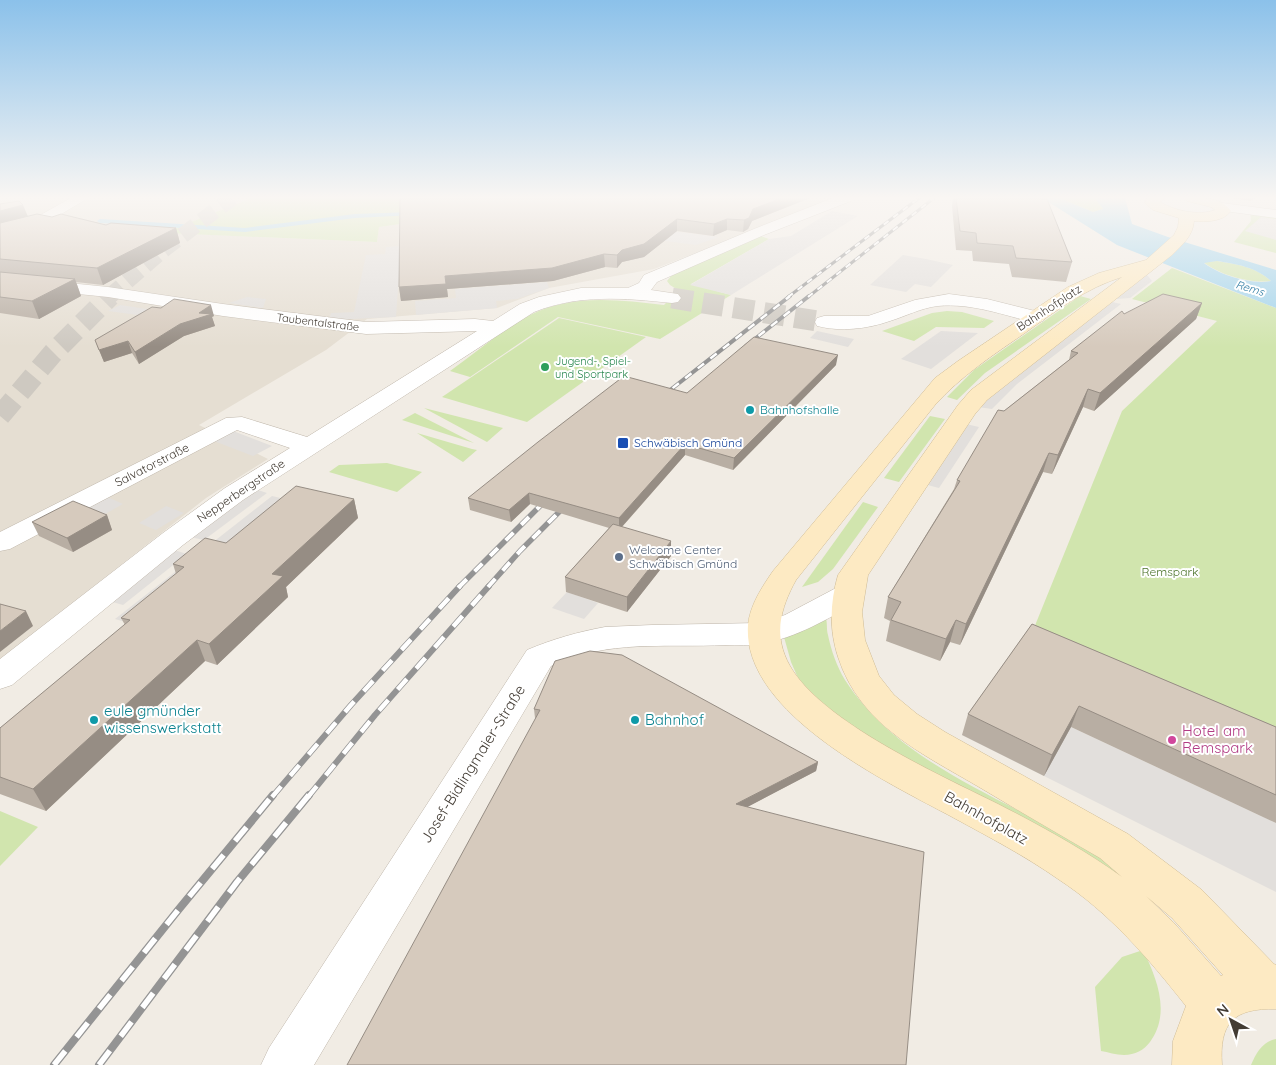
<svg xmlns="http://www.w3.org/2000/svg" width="1276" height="1065" viewBox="0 0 1276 1065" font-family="Quicksand,sans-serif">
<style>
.residential{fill:#e5ded2}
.green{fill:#d1e5ae}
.parking{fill:#e2dfdc}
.water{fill:#a1d4ed;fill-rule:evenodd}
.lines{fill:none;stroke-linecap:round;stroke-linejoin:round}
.stream{fill:#a1d4ed;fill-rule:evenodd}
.street-tunnel{stroke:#cec9c1;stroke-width:21;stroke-dasharray:21 10;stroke-linecap:butt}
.highway-tunnel-far1{stroke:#cec9c1;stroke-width:16;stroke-dasharray:16 8;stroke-linecap:butt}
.highway-tunnel{stroke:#cec9c1;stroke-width:21;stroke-dasharray:21 10;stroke-linecap:butt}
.street-casing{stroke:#bfb6aa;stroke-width:1}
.secondary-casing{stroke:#d0bc95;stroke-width:1}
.street{fill:#fff;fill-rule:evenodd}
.secondary{fill:#fdeac3;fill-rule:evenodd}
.rail-far4-casing{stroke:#949494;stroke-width:3}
.rail-far3-casing{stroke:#949494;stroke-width:4}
.rail-far2-casing{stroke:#949494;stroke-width:5.5}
.rail-far1-casing{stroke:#949494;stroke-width:6}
.rail-casing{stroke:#949494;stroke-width:8}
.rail-far4{stroke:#fff;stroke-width:2;stroke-dasharray:6;stroke-linecap:butt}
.rail-far3{stroke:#fff;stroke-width:2.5;stroke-dasharray:8;stroke-linecap:butt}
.rail-far2{stroke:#fff;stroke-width:4;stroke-dasharray:11;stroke-linecap:butt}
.rail-far1{stroke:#fff;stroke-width:4.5;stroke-dasharray:14;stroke-linecap:butt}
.rail{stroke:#fff;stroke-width:5.5;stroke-dasharray:18;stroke-linecap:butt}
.wall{fill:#b8aea3}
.shaded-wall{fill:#968d84}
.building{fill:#d6cabd;stroke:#968d84}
.leisure-dot{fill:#2e9e5b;stroke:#fff;stroke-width:2}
.culture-dot{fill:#0f9aa8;stroke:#fff;stroke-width:2}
.transit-dot{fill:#1a4fb4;stroke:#fff;stroke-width:2}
.service-dot{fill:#5c6f8a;stroke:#fff;stroke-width:2}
.hotel-dot{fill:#d1479c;stroke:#fff;stroke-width:2}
.labels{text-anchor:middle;stroke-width:4;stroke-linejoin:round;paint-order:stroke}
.far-water-label{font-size:11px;font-style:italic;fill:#2f7ca3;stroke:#fff}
.far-street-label{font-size:11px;fill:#433c34;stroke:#fff}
.far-leisure-label{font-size:11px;fill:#27864d;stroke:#fff;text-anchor:start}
.street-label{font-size:12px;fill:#433c34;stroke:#fff}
.culture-label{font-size:12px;fill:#0d838f;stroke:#fff;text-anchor:start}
.transit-label{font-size:12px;fill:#164399;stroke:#fff;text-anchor:start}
.service-label{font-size:12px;fill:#4e5e75;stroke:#fff;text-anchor:start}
.park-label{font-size:12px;fill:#4b732a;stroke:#fff}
.near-culture-label{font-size:15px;fill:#0d838f;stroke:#fff;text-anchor:start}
.near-hotel-label{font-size:15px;fill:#b23c85;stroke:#fff;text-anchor:start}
.near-street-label{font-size:15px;fill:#433c34;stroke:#fff}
</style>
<rect width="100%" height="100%" fill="#f1ece4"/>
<polygon class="residential" points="0,198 251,198 165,233 377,242 379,227 474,214 534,198 838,198 654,269 549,288 497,308 367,319 326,350 199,425 268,459 206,498 0,660"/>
<g class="green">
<polygon points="251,198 534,198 474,214 379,227 377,242 164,233"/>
<polygon points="1059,198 1095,198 1104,209 1093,212"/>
<polygon points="1250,210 1276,214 1276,253 1234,242 1251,221"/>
<path d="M758 235 769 239 691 284 731 295 660 339 558 317 470 377 450 371C473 355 495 336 519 321 564 293 614 299 664 305L678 290 670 285 667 281 671 276Z"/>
<path d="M1217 261C1237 264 1256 267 1271 281 1251 284 1220 275 1203 262Z"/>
<polygon points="1172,268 1276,308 1276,732 1034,628 1122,411 1217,321 1132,299"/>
<polygon points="1080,296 1091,299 985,373 957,400 947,397 974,370"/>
<polygon points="947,311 962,312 994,321 984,328 936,327 914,341 882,331 932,313"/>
<polygon points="559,318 646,337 527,422 442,397"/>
<polygon points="424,408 503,428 487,442"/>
<polygon points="415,413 474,443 402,420"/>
<polygon points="930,416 945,419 899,482 884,478"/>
<polygon points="417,433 472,449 477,450 463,462"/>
<polygon points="387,463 422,472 397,492 329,472 339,465"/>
<polygon points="863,502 878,507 833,569 818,582 802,587"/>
<path d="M825 616C828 622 826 628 828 635 831 650 837 667 845 680 896 759 989 792 1066 836 1098 854 1128 876 1157 897L1147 904 896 756 823 709 798 678 791 662 784 637Z"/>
<polygon points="0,811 38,827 0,866"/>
<path d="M1143 950C1157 979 1171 1013 1150 1042 1144 1050 1135 1055 1124 1055 1116 1055 1108 1052 1101 1051L1095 987 1122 957Z"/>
<path d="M1276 1039V1065H1251C1256 1053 1263 1041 1276 1039Z"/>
</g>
<g class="parking">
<polygon points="832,211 858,216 731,295 690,285 769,239 791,236"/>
<polygon points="1261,217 1276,219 1276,240 1245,231"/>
<polygon points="647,228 719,237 696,245 635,237"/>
<polygon points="492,239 400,258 396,317 329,320 331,313 354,312 366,255 385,254 386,247"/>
<polygon points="903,255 926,259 953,265 931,287 915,284 906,292 870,285"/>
<polygon points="1147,275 1152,281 1130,298 1116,299"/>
<polygon points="547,282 549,288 517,299 496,301 497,308 416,315 415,301 456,298 455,289"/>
<polygon points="247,297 266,299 263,308 229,303"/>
<polygon points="1112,302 1121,304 1017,384 992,409 978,407 1005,382"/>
<polygon points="120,305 154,310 145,316 108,311"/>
<polygon points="817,331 854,339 848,347 810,338"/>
<polygon points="941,331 978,333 931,369 901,359"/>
<polygon points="966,424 979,427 939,488 924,484"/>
<polygon points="233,431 272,446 253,456 214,441"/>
<polygon points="255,489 267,493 204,540 190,537"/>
<polygon points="103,495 123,504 98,518 78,509"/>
<polygon points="272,496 285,499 129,623 115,619"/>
<polygon points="166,506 184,513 156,530 139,523"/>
<polygon points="174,550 187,554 123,605 109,601"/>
<polygon points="567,592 598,603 584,619 552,608"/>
<polygon points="992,690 1276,823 1276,892 962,735"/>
</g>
<path class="water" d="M1042 198H1059L1093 212 1103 209 1095 198H1125L1132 224 1168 237 1276 270V308L1117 245ZM1217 261C1236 264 1256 267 1271 281 1251 285 1220 275 1204 263Z"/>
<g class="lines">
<polygon class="stream" points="412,212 414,213 414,215 355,218 245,232 100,223 97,221 100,219 245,228 355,214"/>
<polyline class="street-tunnel" points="672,298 824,322"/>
<polyline class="highway-tunnel-far1" points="109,297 163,250 232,198"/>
<polyline class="highway-tunnel" points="0,416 53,353 110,296"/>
<defs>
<g id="street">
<polygon points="71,198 88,198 38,228 0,239 0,229 28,222"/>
<path d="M833 198H853L851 201 764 235 657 282 651 290 678 294 681 298 678 302 672 303C624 298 579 294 534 312L243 500 183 545 12 685 0 689V659L163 533 225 488 290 448 237 430 10 549 0 551V532L226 418 242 417 307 437 477 331 366 334 223 316 108 297 0 286V276L108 287 223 304 366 322 475 319 493 321 520 304 539 297 581 288H628L639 283 644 275 754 229Z"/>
<polygon points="1222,203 1276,210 1276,218 1217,210 1215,207 1217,204"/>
<path d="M949 294 987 299 1043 313 1045 317 1043 321 1036 323C1003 315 972 303 938 306 921 308 906 316 890 321 867 329 841 332 817 326L815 322 817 318 824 316H868L915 300Z"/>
<path d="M847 585 858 588 862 595 858 602C827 619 796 638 761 644 749 646 738 645 726 645 665 648 608 639 551 666L314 1065H261L269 1048 527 650C553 639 578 632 605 627L652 625 759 623 785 615 836 588Z"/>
</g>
<path id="secondary" d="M1147 198H1165L1160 202C1175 211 1199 216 1215 210L1211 207 1187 201 1185 198C1202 198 1220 196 1231 211 1223 222 1206 222 1194 221 1193 236 1182 245 1172 255L987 400 975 414 868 575 862 612 865 640 879 676 894 695 917 714 945 732 1128 834 1202 890 1274 964 1276 965V1009C1233 1008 1219 1023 1222 1065H1172L1173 1041 1186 1006C1148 958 1110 913 1058 879 1025 856 989 837 954 818 889 783 742 714 748 625 750 605 762 587 773 571L935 378 958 361 1068 287 1099 273 1146 260 1174 235 1178 227 1179 218 1153 210 1145 203ZM1122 277 971 390 958 405 838 575C830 603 829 629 838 657 860 725 921 753 979 787 1019 811 1059 834 1100 858L1122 877C1083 849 1041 826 998 804 940 775 822 722 790 666 773 636 780 609 796 580L935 405C961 376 993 355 1025 333 1056 311 1086 288 1122 277ZM1146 896 1172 918 1223 975 1221 976 1174 923Z"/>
</defs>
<use href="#street" class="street-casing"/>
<use href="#secondary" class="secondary-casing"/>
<use href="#street" class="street"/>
<use href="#secondary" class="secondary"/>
<defs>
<g id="rail-far4">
<polyline points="788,297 919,198"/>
<polyline points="808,297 934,198"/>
</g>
<g id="rail-far3">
<polyline points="746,346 809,296"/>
<polyline points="660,398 790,296"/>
</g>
<g id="rail-far2">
<polyline points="459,587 548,498"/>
<polyline points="488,587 520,551 568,503"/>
</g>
<g id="rail-far1">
<polyline points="272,797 351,705 460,586"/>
<polyline points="308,797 375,715 489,586"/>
</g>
<g id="rail">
<polyline points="54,1065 179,909 273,795"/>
<polyline points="99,1065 237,882 309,795"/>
</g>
</defs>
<use href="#rail-far4" class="rail-far4-casing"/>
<use href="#rail-far3" class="rail-far3-casing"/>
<use href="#rail-far2" class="rail-far2-casing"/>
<use href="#rail-far1" class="rail-far1-casing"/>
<use href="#rail" class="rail-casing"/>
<use href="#rail-far4" class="rail-far4"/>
<use href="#rail-far3" class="rail-far3"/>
<use href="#rail-far2" class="rail-far2"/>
<use href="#rail-far1" class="rail-far1"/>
<use href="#rail" class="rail"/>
</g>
<g class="wall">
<polygon points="400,198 810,198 752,221 748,229 743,232 727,230 713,236 677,231 644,257 622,262 617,268 605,267 553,281 447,289 448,297 401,301 399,287"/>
<polygon points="953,198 1026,198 1072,262 1066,282 1012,277 1009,264 973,261 972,251 956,250 952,206"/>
<polygon points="1231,198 1255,198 1251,201"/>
<polygon points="0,204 28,216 52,217 106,225 176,228 180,243 103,285 76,282 81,296 39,319 0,313"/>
<polygon points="1202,303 1196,319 1094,411 1083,407 1052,474 1043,472 960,645 950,642 940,661 886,641 890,621 884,618 888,597 954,489 957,480 1004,411 1069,360 1071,351 1124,314"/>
<polygon points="214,316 212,317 215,326 184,336 139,364 132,353 104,362 95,340"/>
<polygon points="836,365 733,470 685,455 622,527 671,556 627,612 566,592 565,577 609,528 530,504 511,522 470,510 468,498 687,393"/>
<polygon points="354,499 358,518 286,587 288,597 217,665 205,661 46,811 0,794 0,728 125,625 121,618 176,574 173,564 226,543"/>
<polygon points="107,515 112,530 73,552 39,536 32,522"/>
<polygon points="1032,624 1276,727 1276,823 1071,727 1044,776 962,735 968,714"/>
<polygon points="534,709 818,762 816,771 747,807 906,1065 535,718"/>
</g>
<g class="shaded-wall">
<polygon points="782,198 810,198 752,221 748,229 743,232 744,220 753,209"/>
<polygon points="23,205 29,219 0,227 0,211"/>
<polygon points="677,219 677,231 644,257 622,262 617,268 617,255 622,250"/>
<polygon points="727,219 727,230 713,236 714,224"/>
<polygon points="176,228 180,243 103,285 97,268"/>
<polygon points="604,254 605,267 553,281 447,289 448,297 401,301 399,287 445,276"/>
<polygon points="75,279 81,296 39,319 32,301"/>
<polygon points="1202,303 1196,319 1094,411 1100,393"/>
<polygon points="211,305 214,316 212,317 215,326 184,336 139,364 135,352"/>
<polygon points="128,341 132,353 104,362 99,350"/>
<polygon points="838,355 836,365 733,470 734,458"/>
<polygon points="1088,389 1083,407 1052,474 1058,455"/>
<polygon points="685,444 685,455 619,530 619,518"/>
<polygon points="1049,453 1043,472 960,645 966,624"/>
<polygon points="529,493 530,504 511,522 509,510"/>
<polygon points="354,499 358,518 286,587 288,597 217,665 209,644 272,574"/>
<polygon points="107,515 112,530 73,552 67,538"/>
<polygon points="671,541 671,556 627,612 627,597"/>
<polygon points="26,611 33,626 0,652 0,631"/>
<polygon points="956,620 950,642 940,661 946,639"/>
<polygon points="197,640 205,661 46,811 33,789"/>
<polygon points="1079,706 1071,727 1044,776 1052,755"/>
<polygon points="818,762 816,771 736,813 736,804"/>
</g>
<g class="building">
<polygon points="400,198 782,198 753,209 749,218 744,220 727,219 714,224 677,219 644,244 622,250 617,255 604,254 552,268 445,276 446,284 399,287"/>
<polygon points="956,198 1026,198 1047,199 1072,262 1016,258 1013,246 977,243 976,233 960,231"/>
<polygon points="19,201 23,205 0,211 0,204"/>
<polygon points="37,214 52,217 61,214 106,225 111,223 176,228 97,268 0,259 0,223"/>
<polygon points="0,272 75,279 32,301 0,297"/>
<polygon points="1163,294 1202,303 1100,393 1088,389 1058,455 1049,453 966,624 956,620 946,639 891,620 901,602 888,597 960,481 957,480 998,410 1004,411 1078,353 1071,351 1122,311 1124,314"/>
<polygon points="174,299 211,305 199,313 212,314 180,324 135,352 128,341 99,350 95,340 152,307 161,308"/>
<polygon points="754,337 838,355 734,458 685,444 619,518 529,493 509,510 468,498 538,442 624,376 687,393"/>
<polygon points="296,486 354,499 272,574 283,576 209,644 197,640 33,789 0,777 0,728 130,620 121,618 184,567 173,564 205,538 226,543"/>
<polygon points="73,501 107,515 67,538 32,522"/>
<polygon points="613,524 671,541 627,597 565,577"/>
<polygon points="0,604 26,611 0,631"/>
<polygon points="1032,624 1276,727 1276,795 1079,706 1052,755 968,714"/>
<polygon points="590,651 622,655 818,762 736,804 924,852 906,1065 347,1065 540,710 534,709 555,661"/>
</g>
<linearGradient id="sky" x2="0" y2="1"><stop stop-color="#8bc1ea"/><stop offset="0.57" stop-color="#f9f6f3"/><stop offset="1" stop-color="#f9f6f3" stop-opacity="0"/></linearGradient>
<rect width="1276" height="347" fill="url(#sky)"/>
<circle class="leisure-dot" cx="545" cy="367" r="5"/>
<g class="culture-dot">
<circle cx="750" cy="410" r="5"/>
<circle cx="94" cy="720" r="5"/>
<circle cx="635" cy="720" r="5"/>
</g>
<rect class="transit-dot" x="617" y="437" width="12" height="12" rx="2.5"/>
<circle class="service-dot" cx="619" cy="557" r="5"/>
<circle class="hotel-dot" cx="1172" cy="740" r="5"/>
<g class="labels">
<g class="far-water-label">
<text transform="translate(1250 288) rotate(17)" y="4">Rems</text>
</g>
<g class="far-street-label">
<text transform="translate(318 322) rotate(7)" y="4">Taubentalstraße</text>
</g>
<g class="far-leisure-label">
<text x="555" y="365">Jugend-, Spiel-<tspan x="555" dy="13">und Sportpark</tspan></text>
</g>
<g class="street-label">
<text transform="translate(1049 308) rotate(-33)" y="4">Bahnhofplatz</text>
<text transform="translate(152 465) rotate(-27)" y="4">Salvatorstraße</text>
<text transform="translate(241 491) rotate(-34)" y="4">Nepperbergstraße</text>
</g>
<g class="culture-label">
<text x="760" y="414">Bahnhofshalle</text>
</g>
<g class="transit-label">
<text x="634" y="447">Schwäbisch Gmünd</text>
</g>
<g class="service-label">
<text x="629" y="554">Welcome Center<tspan x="629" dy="14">Schwäbisch Gmünd</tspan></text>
</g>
<g class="park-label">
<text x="1170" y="576">Remspark</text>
</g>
<g class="near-culture-label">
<text x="104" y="716">eule gmünder<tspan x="104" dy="17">wissenswerkstatt</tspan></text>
<text x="645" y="725">Bahnhof</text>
</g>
<g class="near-hotel-label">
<text x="1182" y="736">Hotel am<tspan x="1182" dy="17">Remspark</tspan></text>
</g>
<g class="near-street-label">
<text transform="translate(473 764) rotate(-58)" y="5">Josef-Bidlingmaier-Straße</text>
<text transform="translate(986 818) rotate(29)" y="5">Bahnhofplatz</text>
</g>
</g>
<g transform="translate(1231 1020) rotate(320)" stroke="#ffffff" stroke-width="4" paint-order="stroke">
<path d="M0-4L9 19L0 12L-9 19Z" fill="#433c34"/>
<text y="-8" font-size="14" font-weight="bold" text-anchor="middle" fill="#433c34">N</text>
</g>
</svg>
